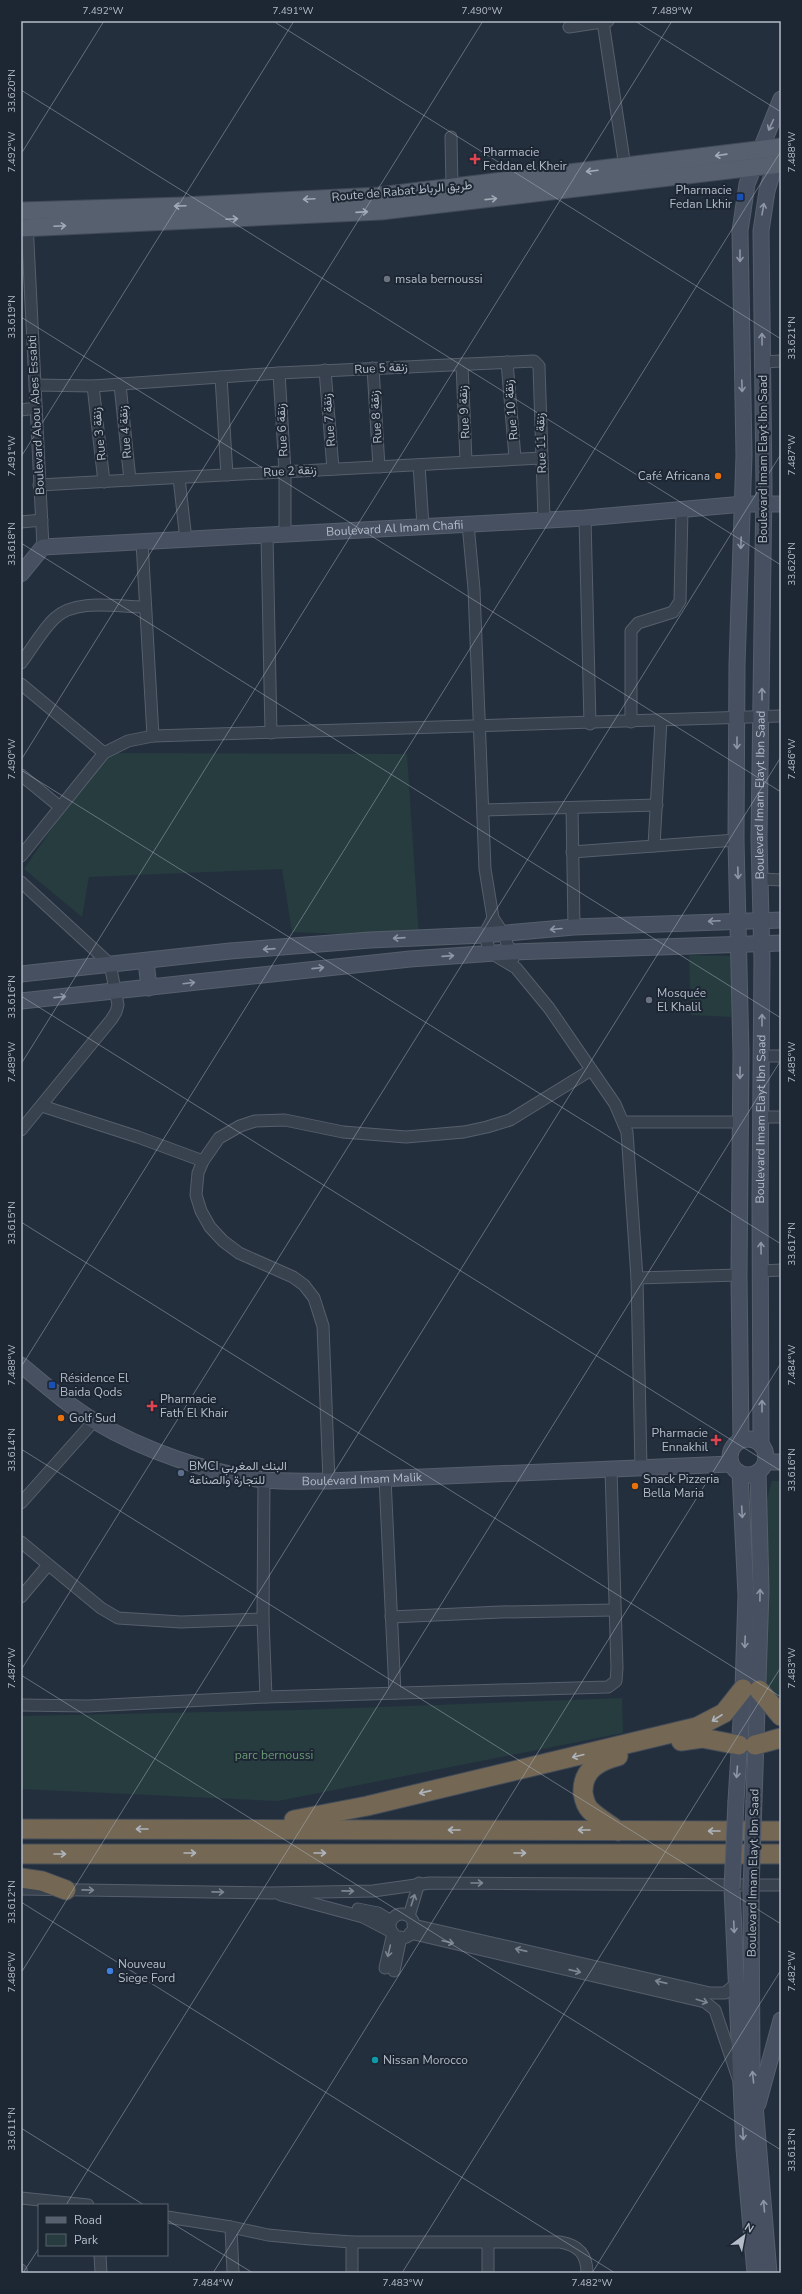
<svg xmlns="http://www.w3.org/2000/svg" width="802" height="2294" viewBox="0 0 802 2294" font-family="'Nunito Sans',Vazirmatn,sans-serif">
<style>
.green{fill:#263c3f}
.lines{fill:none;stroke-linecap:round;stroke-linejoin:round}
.street-casing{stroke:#565f6c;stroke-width:13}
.secondary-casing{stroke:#565f6c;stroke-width:17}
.primary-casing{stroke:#414a57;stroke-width:19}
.highway-casing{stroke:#434c59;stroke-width:21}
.street{stroke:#38414e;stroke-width:11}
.secondary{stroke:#465061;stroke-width:15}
.primary{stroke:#56606e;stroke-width:17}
.highway{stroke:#746855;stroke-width:19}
.secondary-bridge-casing{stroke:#565f6c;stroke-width:17;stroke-linecap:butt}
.secondary-bridge{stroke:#465061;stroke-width:15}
.oneway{stroke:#8e96a5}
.oneway2{stroke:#a1aab7}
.oneway3{stroke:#aeb4bd}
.oneway4{stroke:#7c8592}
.ticks{fill:none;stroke:#b4bcc9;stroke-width:1;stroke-opacity:0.45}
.health-dot{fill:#e0444e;stroke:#1d2633;stroke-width:1.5}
.transit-dot{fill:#1a4fb4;stroke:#1d2633;stroke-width:1.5}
.worship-dot{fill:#6b7280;stroke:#1d2633;stroke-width:1.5}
.food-dot{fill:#e8710a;stroke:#1d2633;stroke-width:1.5}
.service-dot{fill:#5c6f8a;stroke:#1d2633;stroke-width:1.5}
.shop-dot{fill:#3f7fe0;stroke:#1d2633;stroke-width:1.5}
.culture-dot{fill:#0f9aa8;stroke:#1d2633;stroke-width:1.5}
.labels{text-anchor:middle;stroke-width:4;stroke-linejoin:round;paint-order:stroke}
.poi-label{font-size:12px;fill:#b4bcc9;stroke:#1d2633;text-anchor:start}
.street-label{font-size:12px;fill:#b4bcc9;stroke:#1d2633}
.park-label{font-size:12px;fill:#6b9a76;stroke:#1d2633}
.neatline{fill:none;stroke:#b4bcc9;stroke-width:1.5}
.ticks-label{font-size:10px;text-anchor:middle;fill:#b4bcc9}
</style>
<rect width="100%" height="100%" fill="#242f3e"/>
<g class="green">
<polygon points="104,753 407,754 419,937 292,932 282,869 89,877 82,917 24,869"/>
<polygon points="689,955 731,956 731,1017 691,1015"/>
<polygon points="772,1481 781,1481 781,1717 763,1696 762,1517"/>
<polygon points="622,1698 623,1733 278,1801 21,1789 21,1716 298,1710"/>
</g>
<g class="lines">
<defs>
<g id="street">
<polyline points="603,22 625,167"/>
<polyline points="569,27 608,21"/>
<polyline points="451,137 452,187"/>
<polyline points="27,222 43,547"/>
<polyline points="507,362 515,458"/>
<polyline points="763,362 781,361"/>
<polyline points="462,364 466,461"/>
<polyline points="373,368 379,467"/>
<polyline points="325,370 333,469"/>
<polyline points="279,373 285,471 285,534"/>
<polyline points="221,377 227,475"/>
<polyline points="35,385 93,386 279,373 534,361 539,366 544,520"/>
<polyline points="120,385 130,480"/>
<polyline points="93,386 104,482"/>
<polyline points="21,410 36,408"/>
<polyline points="419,465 423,526"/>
<polyline points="179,478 186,540"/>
<polyline points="39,485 541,458"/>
<polyline points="585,518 590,724"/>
<polyline points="21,522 42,520"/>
<polyline points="468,524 474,589 485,869 493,918 503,933 513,959"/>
<polyline points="267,536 271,733"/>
<polyline points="142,542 153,736"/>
<path d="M21 663C32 649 42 630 55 618 76 598 117 607 144 607"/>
<polyline points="21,684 104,753 21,856"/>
<polyline points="631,722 631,631 638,623 673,612 680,601 682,510"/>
<polyline points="104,753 128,741 153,736 781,716"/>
<polyline points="21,775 60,807"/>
<polyline points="572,808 574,927"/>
<polyline points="484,810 657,805"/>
<polyline points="654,846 661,720"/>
<polyline points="572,852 736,840"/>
<polyline points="760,879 781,880"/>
<polyline points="21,882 110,964 118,1005 116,1012 111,1020 21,1130"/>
<polyline points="493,918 484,935 491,953 516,968 549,1008 615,1104 627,1132 637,1278 641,1468"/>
<polyline points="761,1056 781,1056"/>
<polyline points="42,1106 138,1137 203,1161"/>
<polyline points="761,1117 781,1117"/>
<polyline points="624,1122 740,1122"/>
<polyline points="761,1271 781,1270"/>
<polyline points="637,1278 739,1275"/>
<polyline points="385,1478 395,1693"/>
<polyline points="264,1480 263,1619 266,1697"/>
<polyline points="329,1481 323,1326 314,1298 304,1285 293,1277 239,1253 223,1241 210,1227 201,1211 196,1195 198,1173 203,1161 219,1138 240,1126 255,1121 285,1120 343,1132 406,1137 464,1132 487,1127 510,1120 591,1070"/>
<polyline points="21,1503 94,1421"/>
<polyline points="21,1542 101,1608 118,1618 181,1622 263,1619"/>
<polyline points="21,1597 48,1565"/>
<polyline points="391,1617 501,1612 614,1610"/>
<polyline points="21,1705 88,1706 266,1697 608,1687 616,1681 617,1668 611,1470"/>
<polyline points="21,1889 271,1893 373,1891 430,1883 781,1885"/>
<polyline points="281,1895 363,1917 392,1932"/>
<polyline points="358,1909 378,1913 391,1921"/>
<circle cx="402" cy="1926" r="12"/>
<polyline points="409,1916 419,1883"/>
<polyline points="413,1925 710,1993 725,1993 737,1983"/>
<polyline points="410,1933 705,2002 715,2010 738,2078"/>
<polyline points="385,1968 393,1933"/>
<polyline points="394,1971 401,1937"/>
<polyline points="21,2198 88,2205"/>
<path d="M167 2217 231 2227 268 2235 310 2239 352 2242H560C578 2245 587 2254 587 2273"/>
<polyline points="231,2227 233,2273"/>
<polyline points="488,2243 488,2273"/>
<polyline points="100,2255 101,2273"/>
<polyline points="21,2270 22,2273"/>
<polyline points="352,2273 352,2242"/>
</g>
<g id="secondary">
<path id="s1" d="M21 574 43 547 585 518 744 504H781"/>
<polyline points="146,961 149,988"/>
<polyline points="21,974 230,951 370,940 484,935 574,927 781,920"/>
<polyline points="21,1001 410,959 511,952 781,943"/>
<path id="s2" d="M21 1365C45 1385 69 1406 96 1422 143 1450 211 1474 265 1480 287 1482 308 1481 329 1481L731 1464"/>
<circle cx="748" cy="1457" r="18"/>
<polyline points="741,1440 739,1275 741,1054 736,840 737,665 744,455 740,231 747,184 781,99"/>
<path id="s3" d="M761 1445 760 1202 762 960 759 839 764 487 761 231 767 191 778 154"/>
<polyline points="766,1462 781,1462"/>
<polyline points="754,1800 761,1590 758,1472"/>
<polyline points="736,1801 743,1689 746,1595 740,1473"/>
<polyline points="732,1888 744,2149 755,2273"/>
<polyline points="751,1890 752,2069 769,2273"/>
<polyline points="758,2104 781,2020"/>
</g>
<g id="primary">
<polyline points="21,211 182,206 379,196 781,147"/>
<polyline points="21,228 381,211 781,164"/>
</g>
<g id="highway">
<polyline points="759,1690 781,1716"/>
<polyline points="681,1741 702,1738 739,1745"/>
<polyline points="755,1745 781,1738"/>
<path d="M618 1756C598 1761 582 1771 583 1793 584 1799 586 1806 590 1810 598 1818 609 1824 618 1831"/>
<polyline points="294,1820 367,1806 697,1727 724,1713 743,1689"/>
<polyline points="21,1829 781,1831"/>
<polyline points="21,1854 781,1854"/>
<polyline points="21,1878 42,1881 66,1890"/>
</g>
</defs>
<use href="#street" class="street-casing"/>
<use href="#secondary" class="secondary-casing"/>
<use href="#primary" class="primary-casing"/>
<use href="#highway" class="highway-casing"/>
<use href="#street" class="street"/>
<use href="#secondary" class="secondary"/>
<use href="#primary" class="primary"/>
<use href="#highway" class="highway"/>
<defs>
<g id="secondary-bridge">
<polyline points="732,1888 736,1801"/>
<polyline points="751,1890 754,1800"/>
</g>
</defs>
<use href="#secondary-bridge" class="secondary-bridge-casing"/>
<use href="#secondary-bridge" class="secondary-bridge"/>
</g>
<defs><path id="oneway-shaft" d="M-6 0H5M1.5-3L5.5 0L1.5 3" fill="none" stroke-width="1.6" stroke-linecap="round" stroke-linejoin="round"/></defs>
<g class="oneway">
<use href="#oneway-shaft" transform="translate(771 125) rotate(114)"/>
<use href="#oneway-shaft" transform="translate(763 209) rotate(-80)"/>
<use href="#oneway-shaft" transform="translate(740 256) rotate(90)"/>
<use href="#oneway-shaft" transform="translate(762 339) rotate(-91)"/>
<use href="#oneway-shaft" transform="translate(742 386) rotate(88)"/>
<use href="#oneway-shaft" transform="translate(741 543) rotate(92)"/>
<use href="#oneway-shaft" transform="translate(762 694) rotate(-90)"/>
<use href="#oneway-shaft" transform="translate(737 743) rotate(90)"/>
<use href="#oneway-shaft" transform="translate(738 873) rotate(88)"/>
<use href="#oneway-shaft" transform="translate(714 921) rotate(177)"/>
<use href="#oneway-shaft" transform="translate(556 929) rotate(175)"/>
<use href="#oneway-shaft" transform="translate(399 938) rotate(176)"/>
<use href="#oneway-shaft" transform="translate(269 949) rotate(176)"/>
<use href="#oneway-shaft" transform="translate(448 956) rotate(-4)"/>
<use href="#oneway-shaft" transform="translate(318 968) rotate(-6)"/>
<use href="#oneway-shaft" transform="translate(189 983) rotate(-7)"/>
<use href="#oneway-shaft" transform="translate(60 997) rotate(-6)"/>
<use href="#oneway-shaft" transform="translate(762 1020) rotate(-90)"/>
<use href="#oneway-shaft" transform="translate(740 1073) rotate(91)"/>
<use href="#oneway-shaft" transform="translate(761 1248) rotate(-91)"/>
<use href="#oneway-shaft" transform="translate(762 1406) rotate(-90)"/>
<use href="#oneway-shaft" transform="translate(742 1512) rotate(87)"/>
<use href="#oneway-shaft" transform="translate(760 1595) rotate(-89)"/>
<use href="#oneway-shaft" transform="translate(745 1642) rotate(92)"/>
<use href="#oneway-shaft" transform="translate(737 1772) rotate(94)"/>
<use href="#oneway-shaft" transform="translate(734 1927) rotate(87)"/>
<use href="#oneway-shaft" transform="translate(753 2077) rotate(-96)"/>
<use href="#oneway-shaft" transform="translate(743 2134) rotate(87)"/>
<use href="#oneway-shaft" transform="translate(764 2206) rotate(-95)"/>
</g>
<g class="oneway2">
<use href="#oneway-shaft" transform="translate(721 155) rotate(172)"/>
<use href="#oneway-shaft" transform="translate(592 171) rotate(173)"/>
<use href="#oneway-shaft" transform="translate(309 199) rotate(177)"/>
<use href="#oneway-shaft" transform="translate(491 199) rotate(-6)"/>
<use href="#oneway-shaft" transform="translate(180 206) rotate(178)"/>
<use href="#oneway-shaft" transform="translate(362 212) rotate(-4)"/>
<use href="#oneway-shaft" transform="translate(232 219) rotate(-3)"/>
<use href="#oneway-shaft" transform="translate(60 226) rotate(-3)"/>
</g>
<g class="oneway3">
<use href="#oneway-shaft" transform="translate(717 1718) rotate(147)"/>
<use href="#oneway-shaft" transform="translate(578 1756) rotate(166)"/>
<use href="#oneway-shaft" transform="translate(425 1792) rotate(167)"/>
<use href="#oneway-shaft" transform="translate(142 1829) rotate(180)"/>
<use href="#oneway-shaft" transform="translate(454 1830) rotate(-180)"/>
<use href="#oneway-shaft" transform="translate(584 1830) rotate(-180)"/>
<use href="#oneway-shaft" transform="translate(714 1831) rotate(-180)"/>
<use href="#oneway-shaft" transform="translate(190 1853)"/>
<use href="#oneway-shaft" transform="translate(320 1853)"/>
<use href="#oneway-shaft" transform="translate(520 1853)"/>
<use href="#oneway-shaft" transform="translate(60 1854)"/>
</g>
<g class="oneway4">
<use href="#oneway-shaft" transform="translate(477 1883)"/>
<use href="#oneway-shaft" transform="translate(88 1890) rotate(1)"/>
<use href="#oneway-shaft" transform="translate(348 1891) rotate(1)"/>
<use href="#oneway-shaft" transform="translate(218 1892) rotate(1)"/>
<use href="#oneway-shaft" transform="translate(413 1900) rotate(-72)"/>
<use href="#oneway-shaft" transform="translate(448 1942) rotate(13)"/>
<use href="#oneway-shaft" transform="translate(521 1950) rotate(-167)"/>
<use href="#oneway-shaft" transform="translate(389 1951) rotate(103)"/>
<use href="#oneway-shaft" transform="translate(575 1971) rotate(13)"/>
<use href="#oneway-shaft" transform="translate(661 1982) rotate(-167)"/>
<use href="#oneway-shaft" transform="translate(702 2001) rotate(17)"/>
</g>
<path class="ticks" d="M273 21 781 339M635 21 781 112M21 90 781 565M21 154 104 21M21 317 781 792M21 457 294 21M21 543 781 1018M21 760 483 21M21 770 781 1244M21 996 781 1471M21 1064 672 21M21 1222 781 1697M21 1367 781 151M21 1449 781 1924M21 1670 781 454M21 1675 781 2150M21 1902 615 2273M21 1973 781 757M21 2128 144 2205M66 2205 781 1060M167 2220 253 2273M23 2273 39 2248M213 2273 781 1363M402 2273 781 1667M592 2273 781 1970"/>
<g class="health-dot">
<path d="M473 153h4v4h4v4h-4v4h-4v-4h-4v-4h4z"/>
<path d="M150 1400h4v4h4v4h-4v4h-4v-4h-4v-4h4z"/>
<path d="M714 1434h4v4h4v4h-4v4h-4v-4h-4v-4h4z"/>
</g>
<g class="transit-dot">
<rect x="736" y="193" width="8" height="8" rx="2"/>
<rect x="48" y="1381" width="8" height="8" rx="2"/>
</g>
<g class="worship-dot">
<circle cx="387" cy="279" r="4"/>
<circle cx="649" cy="1000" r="4"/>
</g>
<g class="food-dot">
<circle cx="718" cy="476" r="4"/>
<circle cx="61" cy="1418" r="4"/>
<circle cx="635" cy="1486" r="4"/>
</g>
<circle class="service-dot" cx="181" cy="1473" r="4"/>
<circle class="shop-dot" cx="110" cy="1971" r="4"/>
<circle class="culture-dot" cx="375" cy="2060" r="4"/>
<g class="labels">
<g class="poi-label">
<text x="483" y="156">Pharmacie<tspan x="483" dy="14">Feddan el Kheir</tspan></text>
<text x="732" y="194" text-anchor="end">Pharmacie<tspan x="732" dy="14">Fedan Lkhir</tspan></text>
<text x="395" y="283">msala bernoussi</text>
<text x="710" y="480" text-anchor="end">Café Africana</text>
<text x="657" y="997">Mosquée<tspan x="657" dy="14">El Khalil</tspan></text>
<text x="60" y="1382">Résidence El<tspan x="60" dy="14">Baida Qods</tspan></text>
<text x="160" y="1403">Pharmacie<tspan x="160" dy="14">Fath El Khair</tspan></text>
<text x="69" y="1422">Golf Sud</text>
<text x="708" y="1437" text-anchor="end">Pharmacie<tspan x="708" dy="14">Ennakhil</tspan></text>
<text x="189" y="1470">BMCI البنك المغربي<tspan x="189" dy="14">للتجارة والصناعة</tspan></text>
<text x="643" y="1483">Snack Pizzeria<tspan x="643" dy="14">Bella Maria</tspan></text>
<text x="118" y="1968">Nouveau<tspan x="118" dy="14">Siege Ford</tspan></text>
<text x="383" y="2064">Nissan Morocco</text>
</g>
<g class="street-label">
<text transform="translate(402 191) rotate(-5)" y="4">Route de Rabat طريق الرباط</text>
<text transform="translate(381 368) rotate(-3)" y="4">Rue 5 زنقة</text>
<text transform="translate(511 410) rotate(-95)" y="4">Rue 10 زنقة</text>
<text transform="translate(464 412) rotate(-93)" y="4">Rue 9 زنقة</text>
<text transform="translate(36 415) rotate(-93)" y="4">Boulevard Abou Abes Essabti</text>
<text transform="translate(376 417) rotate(-94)" y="4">Rue 8 زنقة</text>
<text transform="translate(329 420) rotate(-95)" y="4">Rue 7 زنقة</text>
<text transform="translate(282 430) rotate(-93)" y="4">Rue 6 زنقة</text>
<text transform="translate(125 432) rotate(-95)" y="4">Rue 4 زنقة</text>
<text transform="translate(99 434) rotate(-96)" y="4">Rue 3 زنقة</text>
<text transform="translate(541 443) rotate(-92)" y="4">Rue 11 زنقة</text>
<text transform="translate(763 459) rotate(-90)" y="4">Boulevard Imam Elayt Ibn Saad</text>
<text transform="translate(290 471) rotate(-3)" y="4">Rue 2 زنقة</text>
<text dy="4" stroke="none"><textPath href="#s1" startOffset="387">Boulevard Al Imam Chafii</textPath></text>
<text dy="4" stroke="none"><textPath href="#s3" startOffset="650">Boulevard Imam Elayt Ibn Saad</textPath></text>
<text dy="4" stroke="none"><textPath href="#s3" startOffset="326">Boulevard Imam Elayt Ibn Saad</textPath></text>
<text dy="4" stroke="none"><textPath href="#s2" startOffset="371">Boulevard Imam Malik</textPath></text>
<text transform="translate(753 1873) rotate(-89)" y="4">Boulevard Imam Elayt Ibn Saad</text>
</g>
<g class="park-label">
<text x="274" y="1759">parc bernoussi</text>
</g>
</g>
<rect width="802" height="2294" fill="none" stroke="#1d2633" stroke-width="44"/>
<rect x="38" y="2204" width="130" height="52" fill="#1d2633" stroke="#59626f"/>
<rect x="46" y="2217" width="20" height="6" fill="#56606e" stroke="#59626f"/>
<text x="74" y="2224" font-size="12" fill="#b4bcc9">Road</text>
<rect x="46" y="2234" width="20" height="12" fill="#263c3f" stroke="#59626f"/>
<text x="74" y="2244" font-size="12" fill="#b4bcc9">Park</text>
<g transform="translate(744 2236) rotate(32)" stroke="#1d2633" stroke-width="3" paint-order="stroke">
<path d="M0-3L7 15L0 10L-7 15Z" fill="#b4bcc9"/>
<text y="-6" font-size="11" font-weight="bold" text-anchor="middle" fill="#b4bcc9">N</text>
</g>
<rect x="22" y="22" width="758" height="2250" class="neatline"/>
<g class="ticks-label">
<text x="103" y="14">7.492°W</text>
<text x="293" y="14">7.491°W</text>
<text x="482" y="14">7.490°W</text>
<text x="672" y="14">7.489°W</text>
<text transform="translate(11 91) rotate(-90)" y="4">33.620°N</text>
<text transform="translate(791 152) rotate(-90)" y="4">7.488°W</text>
<text transform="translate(11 152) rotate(-90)" y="4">7.492°W</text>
<text transform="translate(11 317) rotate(-90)" y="4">33.619°N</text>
<text transform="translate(791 338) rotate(-90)" y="4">33.621°N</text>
<text transform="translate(791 455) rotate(-90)" y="4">7.487°W</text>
<text transform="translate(11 456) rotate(-90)" y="4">7.491°W</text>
<text transform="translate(11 544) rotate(-90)" y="4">33.618°N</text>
<text transform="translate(791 564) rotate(-90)" y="4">33.620°N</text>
<text transform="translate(791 759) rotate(-90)" y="4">7.486°W</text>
<text transform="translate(11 759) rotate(-90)" y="4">7.490°W</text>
<text transform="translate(11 997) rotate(-90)" y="4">33.616°N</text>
<text transform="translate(791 1062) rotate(-90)" y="4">7.485°W</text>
<text transform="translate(11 1062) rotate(-90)" y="4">7.489°W</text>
<text transform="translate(11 1223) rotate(-90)" y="4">33.615°N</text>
<text transform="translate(791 1244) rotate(-90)" y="4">33.617°N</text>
<text transform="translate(791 1365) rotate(-90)" y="4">7.484°W</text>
<text transform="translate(11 1365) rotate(-90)" y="4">7.488°W</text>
<text transform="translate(11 1450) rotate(-90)" y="4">33.614°N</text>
<text transform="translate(791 1470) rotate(-90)" y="4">33.616°N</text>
<text transform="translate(791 1668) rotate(-90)" y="4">7.483°W</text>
<text transform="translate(11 1668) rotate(-90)" y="4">7.487°W</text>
<text transform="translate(11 1902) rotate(-90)" y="4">33.612°N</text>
<text transform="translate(791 1971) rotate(-90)" y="4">7.482°W</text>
<text transform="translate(11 1972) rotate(-90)" y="4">7.486°W</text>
<text transform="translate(11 2129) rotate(-90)" y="4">33.611°N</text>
<text transform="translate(791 2150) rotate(-90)" y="4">33.613°N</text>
<text x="213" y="2286">7.484°W</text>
<text x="403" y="2286">7.483°W</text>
<text x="592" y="2286">7.482°W</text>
</g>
</svg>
